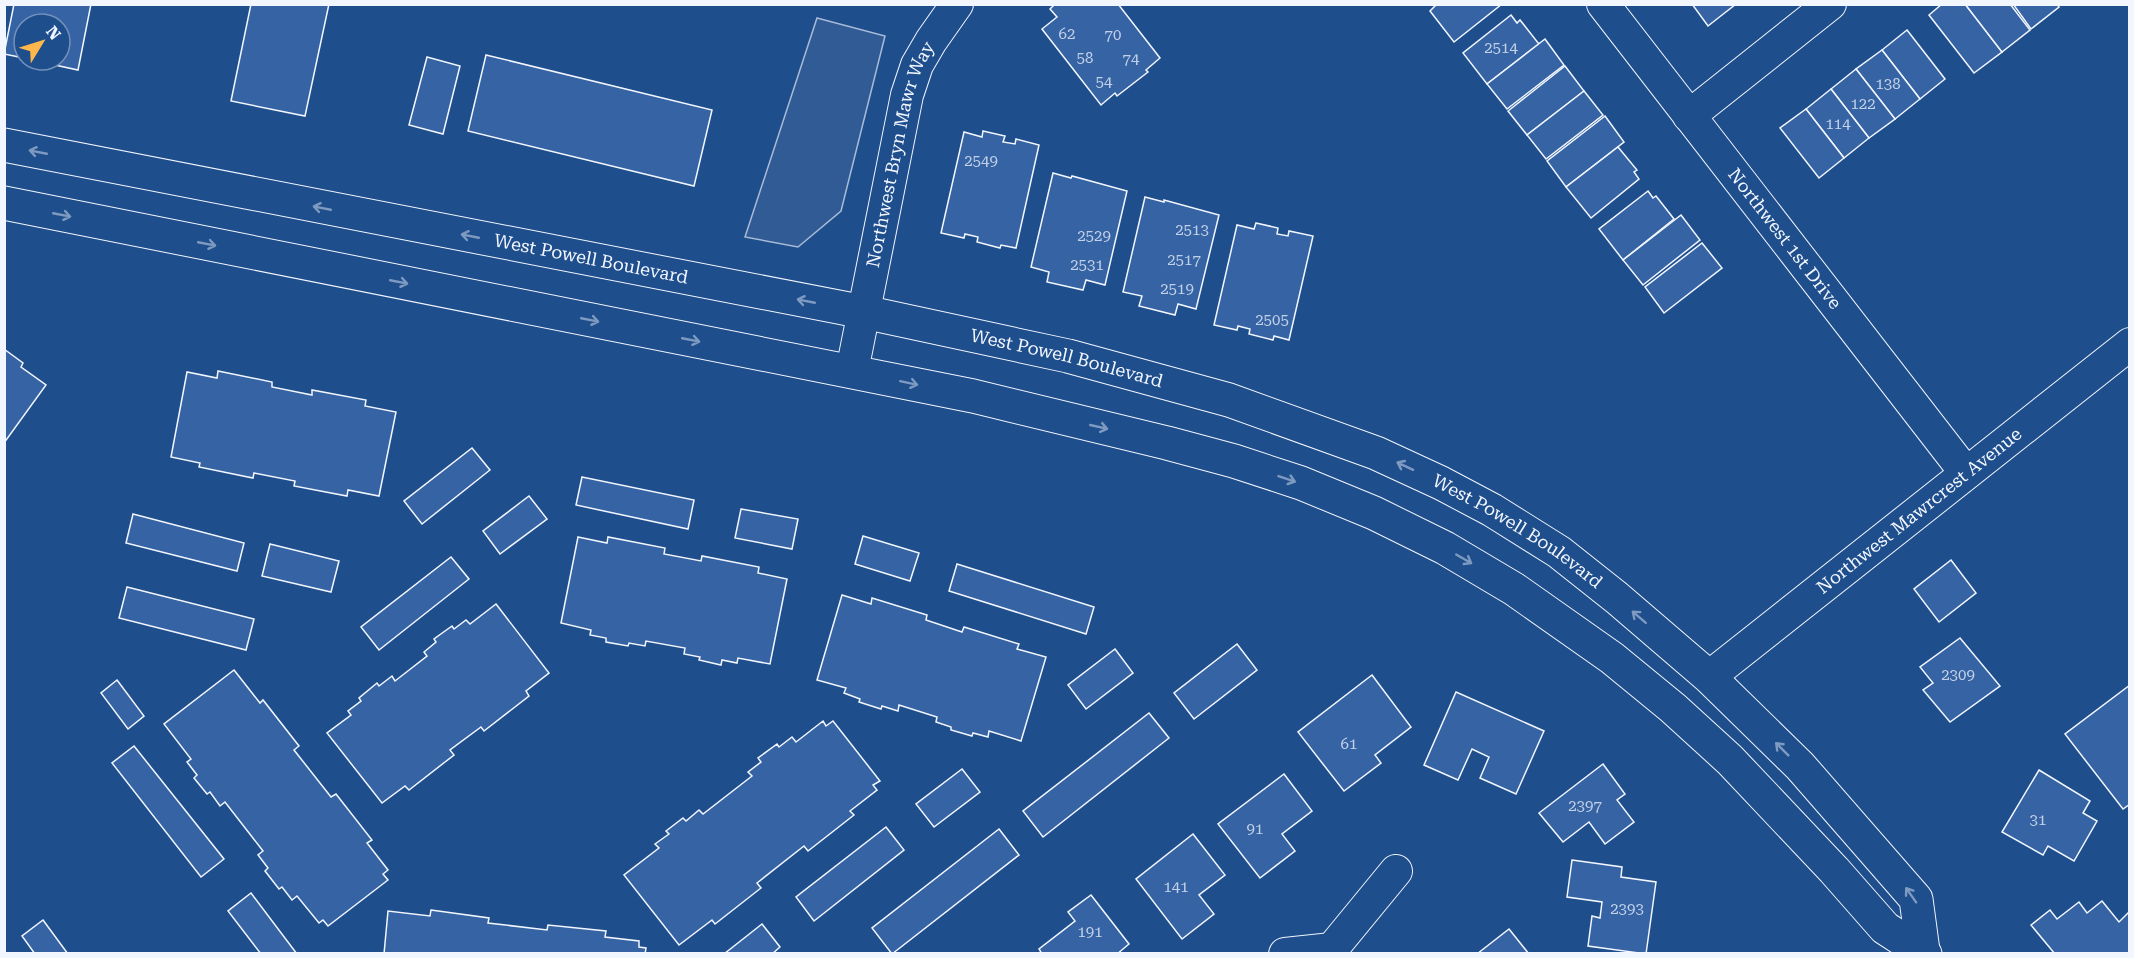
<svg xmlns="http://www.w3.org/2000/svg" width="2134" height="958" viewBox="0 0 2134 958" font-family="'Roboto Serif',serif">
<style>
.built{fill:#305b95;stroke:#a8bbd7;stroke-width:1.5}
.building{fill:#3563a3;stroke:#f2f6ff;stroke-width:1.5}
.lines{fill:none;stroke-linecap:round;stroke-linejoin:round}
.street-casing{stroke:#f2f6ff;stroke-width:34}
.primary-casing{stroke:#f2f6ff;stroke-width:35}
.street{stroke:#1f4e8c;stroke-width:32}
.primary{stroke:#1f4e8c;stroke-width:33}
.oneway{stroke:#7e9ac0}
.labels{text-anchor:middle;stroke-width:4.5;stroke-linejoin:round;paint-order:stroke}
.number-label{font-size:15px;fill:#c3d1e8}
.street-label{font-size:18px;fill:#f2f6ff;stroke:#1f4e8c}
</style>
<rect width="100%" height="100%" fill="#1f4e8c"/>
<polygon class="built" points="817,18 885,36 841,211 798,247 745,237"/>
<g class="building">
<polygon points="14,4 91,4 78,70 32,60 60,60 60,24 24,24 24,58 4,54"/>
<polygon points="251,4 329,4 305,116 231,101"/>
<polygon points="1055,4 1118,4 1160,58 1146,70 1148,72 1117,96 1115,93 1101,105 1042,29 1057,17 1050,9"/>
<polygon points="1437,4 1502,4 1454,42 1430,11"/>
<polygon points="1692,4 1736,4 1708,26"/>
<polygon points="1942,4 1965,4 2002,52 1974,73 1929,15"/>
<polygon points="1965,4 2010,4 2030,30 2002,52"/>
<polygon points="2013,4 2057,4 2059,7 2031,29"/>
<polygon points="1511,15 1517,23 1520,20 1539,44 1487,84 1463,53"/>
<polygon points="1907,30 1945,79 1920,99 1882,50"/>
<polygon points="1545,39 1564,65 1507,109 1487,84"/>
<polygon points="1882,50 1920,99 1895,119 1856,69"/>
<polygon points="486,55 712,110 694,186 468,131"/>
<polygon points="427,57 460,66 443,134 409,125"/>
<polygon points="1565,66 1584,91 1527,135 1508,111"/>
<polygon points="1856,69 1895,119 1869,138 1831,89"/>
<polygon points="1831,89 1869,138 1844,158 1806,109"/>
<polygon points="1584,91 1603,115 1546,159 1527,135"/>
<polygon points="1806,109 1844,158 1819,178 1780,128"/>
<polygon points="1605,116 1624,142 1566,187 1547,161"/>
<polygon points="983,131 1005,136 1003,142 1015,144 1016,139 1039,145 1016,248 1001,245 1000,248 977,242 978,237 965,234 964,238 941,233 964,132 982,137"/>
<polygon points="1618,147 1637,170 1634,172 1639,179 1591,218 1566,187"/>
<polygon points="1053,173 1071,178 1072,176 1127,191 1105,285 1086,280 1083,290 1047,282 1049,272 1031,267"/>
<polygon points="1648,191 1653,198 1656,196 1674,219 1623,260 1599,229"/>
<polygon points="1145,197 1164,202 1164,200 1219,215 1196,309 1178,304 1175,315 1139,306 1142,296 1123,292"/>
<polygon points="1681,215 1700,240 1643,285 1623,260"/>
<polygon points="1256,223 1278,228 1277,234 1288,236 1289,231 1313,236 1289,340 1274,336 1273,340 1249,334 1250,329 1238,326 1237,330 1214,325 1237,225 1254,229"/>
<polygon points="1702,243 1722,268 1664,313 1645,287"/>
<polygon points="4,349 23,363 21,367 46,385 4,443"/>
<polygon points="218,371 272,382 272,387 312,395 312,390 366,400 365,406 396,412 379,496 348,490 347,496 294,486 295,481 254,473 253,478 199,467 200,463 171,457 187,372 217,378"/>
<polygon points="472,448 490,470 422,524 404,501"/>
<polygon points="582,477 694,500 688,529 576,505"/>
<polygon points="529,496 547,519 500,554 483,531"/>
<polygon points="741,509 798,519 792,549 735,538"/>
<polygon points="133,514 244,543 237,571 126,543"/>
<polygon points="863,536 919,553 910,581 855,564"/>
<polygon points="578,537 607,543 608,537 665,548 664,554 701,561 702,556 759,567 758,573 787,579 770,664 738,658 737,663 722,660 721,665 699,660 700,657 684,654 685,648 646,641 645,646 629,643 628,646 606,642 606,638 590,635 591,630 561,623"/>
<polygon points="270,544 339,561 331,592 262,576"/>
<polygon points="451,557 469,579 379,650 361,627"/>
<polygon points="1951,560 1976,593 1939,622 1914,589"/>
<polygon points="957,564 1094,607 1086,634 949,591"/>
<polygon points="127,587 254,619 246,650 119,618"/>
<polygon points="842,595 871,604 872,598 927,615 926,620 962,632 964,627 1019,644 1017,649 1046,657 1021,741 989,731 988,737 973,733 972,736 951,730 951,727 936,722 937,717 899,705 898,711 882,706 881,709 859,702 860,699 844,693 846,688 817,680"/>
<polygon points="496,604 549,673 526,691 529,696 484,731 481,727 450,750 454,755 409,790 405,786 382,803 327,733 351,715 348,711 361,701 359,698 377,683 379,686 392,676 395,681 427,656 424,652 436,642 434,639 452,626 454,629 466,620 470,624"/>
<polygon points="1960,638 2000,686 1950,722 1923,690 1933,683 1920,667"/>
<polygon points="1237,644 1257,670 1194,719 1174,693"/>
<polygon points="1115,649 1133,673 1086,709 1068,685"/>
<polygon points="234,670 260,703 263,700 299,746 294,750 331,797 336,794 372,840 367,843 388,870 383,874 388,880 328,926 323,920 319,923 297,896 292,900 282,887 279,889 265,871 268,868 258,855 263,851 225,802 220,806 210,792 207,794 194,778 197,775 187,762 191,759 164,724"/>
<polygon points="1372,675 1411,727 1375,755 1381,763 1344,791 1298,732"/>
<polygon points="117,680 144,716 128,729 101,693"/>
<polygon points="2130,685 2130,804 2123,809 2065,734"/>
<polygon points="1456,692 1544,731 1516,794 1480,778 1489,757 1472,749 1458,780 1424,765"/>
<polygon points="1149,713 1169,738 1043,837 1023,811"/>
<polygon points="823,721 826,726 833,721 880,781 873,785 877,790 850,811 854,815 808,851 804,846 757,883 761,888 715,924 712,920 679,945 624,875 659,848 655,844 669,834 666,831 683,818 686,821 699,810 703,814 752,776 748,772 761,762 758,758 777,744 779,747 792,737 796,742"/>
<polygon points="134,746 224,859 201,877 112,763"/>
<polygon points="1603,764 1625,794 1617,800 1634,822 1605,844 1589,822 1563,842 1539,813"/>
<polygon points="962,769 980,792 934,827 916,804"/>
<polygon points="2039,770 2090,801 2083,813 2097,821 2074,861 2048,846 2043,855 2002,832"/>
<polygon points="1284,774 1312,811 1282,834 1295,851 1260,878 1218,824"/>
<polygon points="886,827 904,850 814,921 796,897"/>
<polygon points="999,829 1019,855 892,954 872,928"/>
<polygon points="1193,834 1225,875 1199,895 1214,914 1182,939 1136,879"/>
<polygon points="1572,860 1622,867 1621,877 1656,882 1646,954 1588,946 1592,916 1600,918 1602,902 1567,897"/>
<polygon points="251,893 297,954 261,954 228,911"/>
<polygon points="1091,895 1129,944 1117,954 1042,954 1039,949 1075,921 1068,912"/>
<polygon points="2102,901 2119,922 2128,913 2130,915 2130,954 2055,954 2031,925 2050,910 2057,919 2079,902 2087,913"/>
<polygon points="431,910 489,918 488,923 547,930 548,925 606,931 605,937 639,941 639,947 646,948 645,954 384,954 388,911 430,916"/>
<polygon points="43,920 68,954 35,954 22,936"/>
<polygon points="762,924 780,947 772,954 724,954"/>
<polygon points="1509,929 1529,954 1477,954"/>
</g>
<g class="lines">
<defs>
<g id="street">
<path id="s1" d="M1603 4 1966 473"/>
<polyline points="1689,116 1830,4"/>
<path id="s2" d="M852 371 907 95 917 65 931 41 957 4"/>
<path id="s3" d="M1709 677 2130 344"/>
<polyline points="1285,954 1332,949 1396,871"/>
</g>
<g id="primary">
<path id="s4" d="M4 145 864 312 1068 356 1229 400 1376 453 1441 483 1492 510 1559 552 1617 598 1709 677 1800 766 1916 899 1923 951"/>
<polyline points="4,203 973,396 1167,443 1234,461 1301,483 1374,513 1445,548 1514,589 1612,658 1673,708 1730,760 1834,870 1885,928 1925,954"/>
</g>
</defs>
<use href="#street" class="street-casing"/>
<use href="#primary" class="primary-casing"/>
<use href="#street" class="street"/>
<use href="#primary" class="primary"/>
</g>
<defs><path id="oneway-shaft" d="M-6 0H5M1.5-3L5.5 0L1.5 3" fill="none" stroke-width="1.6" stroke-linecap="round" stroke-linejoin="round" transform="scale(1.5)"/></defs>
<g class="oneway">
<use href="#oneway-shaft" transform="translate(38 152) rotate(-169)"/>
<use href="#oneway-shaft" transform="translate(322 208) rotate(-169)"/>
<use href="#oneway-shaft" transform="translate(62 215) rotate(11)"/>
<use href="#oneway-shaft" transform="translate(470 236) rotate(-169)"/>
<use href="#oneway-shaft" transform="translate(207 244) rotate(11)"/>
<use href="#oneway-shaft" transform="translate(399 282) rotate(11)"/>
<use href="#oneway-shaft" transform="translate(806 301) rotate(-169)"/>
<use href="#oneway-shaft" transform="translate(590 320) rotate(11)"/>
<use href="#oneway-shaft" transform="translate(691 340) rotate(11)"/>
<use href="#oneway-shaft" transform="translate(909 383) rotate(12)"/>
<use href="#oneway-shaft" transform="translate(1099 427) rotate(13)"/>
<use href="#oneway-shaft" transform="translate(1405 466) rotate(-155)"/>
<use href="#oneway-shaft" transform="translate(1287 479) rotate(19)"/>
<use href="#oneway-shaft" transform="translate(1464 559) rotate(30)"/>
<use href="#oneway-shaft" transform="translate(1639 617) rotate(-139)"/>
<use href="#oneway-shaft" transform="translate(1782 749) rotate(-135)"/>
<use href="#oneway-shaft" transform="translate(1911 895) rotate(-125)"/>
</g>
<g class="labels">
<g class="number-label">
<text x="1067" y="39">62</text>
<text x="1113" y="40">70</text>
<text x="1501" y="53">2514</text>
<text x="1085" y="63">58</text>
<text x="1131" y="64">74</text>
<text x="1104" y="87">54</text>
<text x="1888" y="89">138</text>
<text x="1863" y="109">122</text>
<text x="1838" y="129">114</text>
<text x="981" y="166">2549</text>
<text x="1192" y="235">2513</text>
<text x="1094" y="241">2529</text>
<text x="1184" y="265">2517</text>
<text x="1087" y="270">2531</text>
<text x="1177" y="294">2519</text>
<text x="1272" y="325">2505</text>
<text x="1958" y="680">2309</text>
<text x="1349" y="749">61</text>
<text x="1585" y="811">2397</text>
<text x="2038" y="825">31</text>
<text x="1255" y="834">91</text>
<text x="1176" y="892">141</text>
<text x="1627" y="914">2393</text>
<text x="1090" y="937">191</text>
</g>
<g class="street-label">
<text dy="6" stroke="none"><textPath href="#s2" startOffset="222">Northwest Bryn Mawr Way</textPath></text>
<text dy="6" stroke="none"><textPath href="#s1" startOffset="297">Northwest 1st Drive</textPath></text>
<text dy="6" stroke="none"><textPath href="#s4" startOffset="598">West Powell Boulevard</textPath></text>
<text dy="6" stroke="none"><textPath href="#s4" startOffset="1084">West Powell Boulevard</textPath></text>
<text dy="6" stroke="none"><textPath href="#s3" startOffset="268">Northwest Mawrcrest Avenue</textPath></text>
<text dy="6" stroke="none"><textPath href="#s4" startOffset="1570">West Powell Boulevard</textPath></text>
</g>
</g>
<rect width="2134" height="958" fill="none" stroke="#f2f6ff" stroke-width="12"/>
<g transform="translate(42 42) rotate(52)"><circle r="28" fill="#1f4e8c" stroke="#7391ba" stroke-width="1.5"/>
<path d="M0-4.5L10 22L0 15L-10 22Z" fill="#ffb74d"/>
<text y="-9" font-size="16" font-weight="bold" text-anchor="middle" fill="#f2f6ff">N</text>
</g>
</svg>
